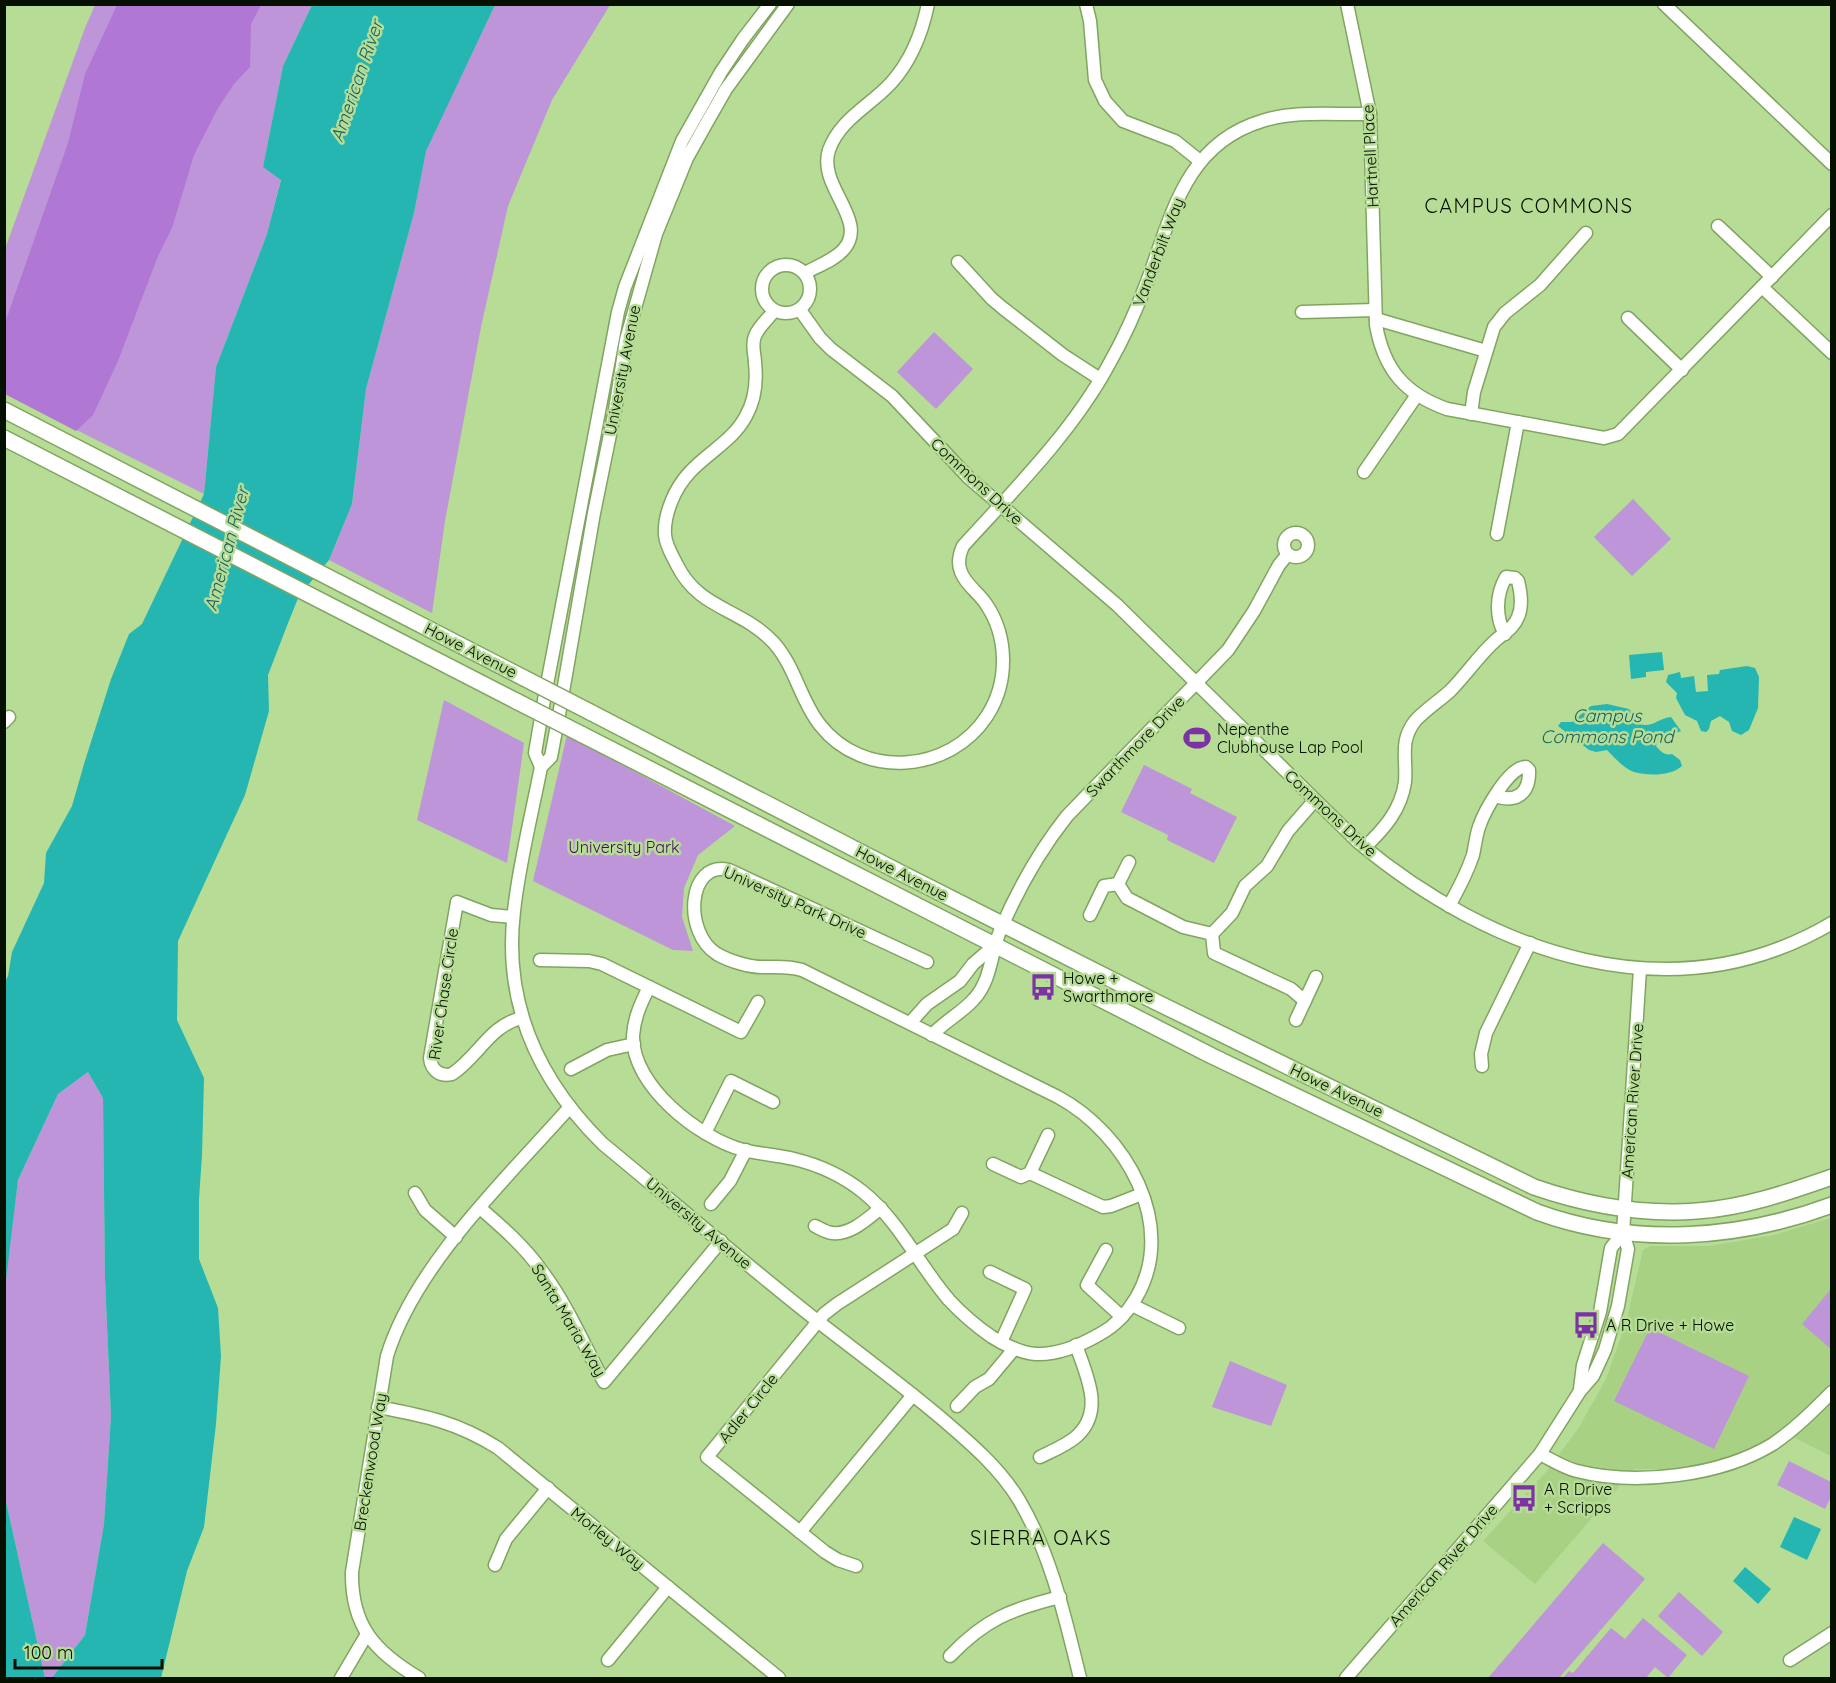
<svg xmlns="http://www.w3.org/2000/svg" width="1836" height="1683" viewBox="0 0 1836 1683" font-family="Quicksand,sans-serif">
<style>
.built{fill:#a8d184}
.green{fill:#bd95d8}
.forest{fill:#b078d4}
.water{fill:#25b6b1}
.lines{fill:none;stroke-linecap:round;stroke-linejoin:round}
.minor-casing{stroke:#81a561;stroke-width:15}
.major-casing{stroke:#81a561;stroke-width:18}
.minor{stroke:#fff;stroke-width:12}
.major{stroke:#fff;stroke-width:15}
.major-bridge-casing{stroke:#81a561;stroke-width:18;stroke-linecap:butt}
.major-bridge{stroke:#fff;stroke-width:15}
.labels{text-anchor:middle;stroke-width:5;stroke-linejoin:round;paint-order:stroke}
.street-label{font-size:16px;fill:#051000;stroke:#b6dc96}
.poi-label{font-size:16px;fill:#051000;stroke:#b6dc96;text-anchor:start}
.park-label{font-size:16px;fill:#440a5f;stroke:#b6dc96}
.water-label{font-size:18px;font-style:italic;fill:#18615e;stroke:#b6dc96}
.quarter-label{font-size:20px;letter-spacing:1.5px;fill:#051000;stroke:#b6dc96}
</style>
<rect width="100%" height="100%" fill="#b6dc96"/>
<polygon class="built" points="1831,1218 1831,1456 1781,1431 1746,1452 1710,1463 1679,1469 1634,1469 1535,1584 1483,1541 1546,1472 1578,1429 1606,1379 1626,1323 1643,1250 1650,1246 1710,1246 1774,1235"/>
<g class="green">
<polygon points="95,5 312,5 283,66 263,167 281,179 267,234 216,367 204,494 5,394 5,249 85,28"/>
<polygon points="495,5 610,5 552,100 508,206 481,327 445,521 432,613 329,560 352,504 366,389 414,213 426,150"/>
<polygon points="934,332 973,369 936,409 897,372"/>
<polygon points="1633,499 1671,539 1632,576 1594,537"/>
<polygon points="444,700 524,743 507,863 417,820"/>
<polygon points="567,735 735,826 698,855 684,888 682,917 693,951 673,950 533,881"/>
<polygon points="1144,765 1192,789 1190,793 1237,817 1214,863 1167,840 1168,835 1121,812"/>
<polygon points="88,1072 103,1098 105,1278 111,1416 104,1524 85,1635 52,1678 45,1678 5,1497 4,1288 18,1180 58,1094"/>
<polygon points="1831,1289 1831,1349 1802,1324"/>
<polygon points="1650,1328 1749,1376 1714,1449 1614,1401"/>
<polygon points="1230,1361 1287,1385 1271,1426 1212,1407"/>
<polygon points="1789,1461 1831,1482 1831,1497 1825,1509 1777,1485"/>
<polygon points="1603,1543 1645,1579 1559,1678 1488,1678"/>
<polygon points="1679,1592 1723,1632 1702,1656 1658,1616"/>
<polygon points="1643,1618 1687,1655 1668,1678 1655,1667 1646,1678 1563,1678 1569,1671 1573,1673 1611,1628 1625,1639"/>
</g>
<polygon class="forest" points="117,5 261,5 251,24 250,67 234,84 218,108 194,155 172,228 158,256 118,361 93,415 76,431 5,394 5,323 68,143 85,74"/>
<g class="water">
<polygon points="312,5 495,5 426,151 414,213 366,389 352,504 329,560 299,596 288,623 268,675 269,711 245,795 178,941 177,1020 204,1078 202,1155 199,1199 199,1259 218,1308 221,1356 216,1424 204,1527 187,1571 161,1678 52,1678 85,1635 104,1524 111,1416 105,1278 103,1098 88,1072 58,1094 18,1180 5,1288 5,982 8,976 12,952 44,883 46,853 72,806 84,764 111,679 129,634 142,624 204,494 216,367 267,234 281,180 263,167 283,66"/>
<polygon points="1662,652 1664,670 1646,672 1646,677 1631,679 1629,655"/>
<polygon points="1747,666 1755,668 1759,677 1758,708 1749,730 1741,735 1732,731 1729,722 1720,716 1711,721 1709,729 1706,732 1701,731 1697,721 1685,715 1676,698 1677,693 1666,682 1668,675 1680,672 1681,678 1694,676 1696,692 1708,691 1707,675 1719,674 1720,670"/>
<path d="M1607 704 1629 709 1638 724C1654 728 1656 719 1671 717L1681 731 1669 736H1660L1656 746C1660 751 1665 756 1672 754L1680 760 1682 766C1671 776 1648 776 1634 772 1623 768 1615 758 1607 750L1596 752 1589 750 1558 726 1561 722H1572L1591 706Z"/>
<polygon points="5,1497 45,1678 5,1678"/>
<polygon points="1794,1517 1821,1529 1807,1560 1780,1547"/>
<polygon points="1745,1567 1771,1589 1758,1604 1733,1581"/>
</g>
<g class="lines">
<defs>
<g id="minor">
<path d="M788 4 726 89 706 124 687 158 656 234 626 340 615 410 594 513 560 709 551 757 541 767C532 813 519 864 514 911 503 1003 538 1080 603 1144 676 1204 746 1265 820 1323 860 1354 902 1385 941 1418 969 1442 999 1467 1019 1500 1051 1554 1065 1617 1080 1678"/>
<polyline points="1086,4 1090,21 1095,80 1105,101 1123,121 1175,141 1200,161"/>
<path d="M1347 4 1370 114 1376 325C1384 370 1405 394 1447 409L1604 438 1618 434 1832 215"/>
<polyline points="1664,4 1832,164"/>
<polyline points="1718,226 1772,277"/>
<polyline points="958,262 992,299 1004,309 1063,355 1100,379"/>
<circle cx="786" cy="289" r="24"/>
<path d="M805 273C817 266 835 260 844 249 869 220 817 186 829 150 840 119 870 106 891 83 911 61 922 33 928 4"/>
<polyline points="1762,287 1832,353"/>
<path d="M800 310 820 338 831 349 892 396 969 478 1117 605 1358 842C1491 953 1671 1018 1832 923"/>
<path d="M774 311C768 319 759 326 755 336 751 345 755 354 755 363 757 381 755 400 746 416 728 450 689 458 672 500 667 512 664 522 665 535 666 546 672 555 677 565 699 610 742 608 774 643 796 668 800 700 820 725 863 780 950 773 987 716 1009 682 1008 636 986 604 979 593 965 584 961 572 957 563 959 555 963 546 1014 490 1072 432 1108 366 1124 338 1137 309 1148 279 1172 214 1186 144 1262 121 1296 110 1335 115 1370 114"/>
<polyline points="1302,312 1375,310"/>
<polyline points="1628,318 1682,370"/>
<polyline points="1376,319 1486,351"/>
<polyline points="1471,414 1474,392 1494,327 1505,313 1540,285 1586,233"/>
<polyline points="1364,472 1417,395"/>
<circle cx="1296" cy="545" r="12"/>
<polyline points="1497,534 1518,422"/>
<polyline points="4,722 9,717"/>
<polyline points="541,767 535,753 544,700 618,312 625,287 682,141 721,72 743,39 770,4"/>
<path d="M1365 847C1384 829 1401 810 1405 782 1407 758 1399 742 1415 721 1425 710 1439 701 1450 691 1466 675 1479 655 1496 640 1504 633 1514 628 1518 617 1523 606 1521 593 1518 581L1515 578 1506 577C1496 594 1495 617 1505 634"/>
<polyline points="1129,862 1118,884 1127,898 1183,927 1212,934 1232,913 1245,886 1267,866 1288,831 1315,800"/>
<path d="M1449 906C1458 890 1467 873 1473 855 1475 846 1476 836 1479 827 1484 812 1509 766 1526 767L1529 770C1530 794 1516 803 1495 796"/>
<polyline points="1090,915 1104,886 1118,884"/>
<path d="M513 917 491 915 457 902 430 1058C431 1070 440 1077 452 1074 478 1057 490 1025 522 1018"/>
<polyline points="1212,934 1214,953 1291,989 1305,1001"/>
<polyline points="540,960 589,961 602,964 741,1032 758,1002"/>
<path d="M649 987C641 1003 634 1018 633 1036 632 1086 699 1138 743 1150 760 1154 777 1155 794 1159 819 1165 843 1176 863 1192 899 1221 919 1265 949 1300 962 1314 976 1326 992 1337 1005 1345 1020 1353 1036 1354 1058 1355 1081 1345 1100 1334 1115 1326 1127 1313 1136 1298 1179 1225 1125 1133 1058 1097L802 970C789 966 779 967 766 967 751 968 729 961 717 954 683 933 687 860 729 870L927 962"/>
<polyline points="1296,1020 1316,977"/>
<polyline points="910,1023 927,1004 960,981 973,964 995,945"/>
<path d="M932 1035C945 1021 963 1012 974 999 991 981 991 953 1000 931 1017 891 1040 850 1067 816L1228 650 1254 611 1279 565 1288 554"/>
<polyline points="1482,1066 1481,1054 1486,1033 1530,943"/>
<polyline points="571,1069 607,1050 634,1044"/>
<polyline points="705,1133 731,1081 773,1102"/>
<polyline points="993,1164 1021,1177 1030,1173 1048,1135"/>
<polyline points="1030,1173 1103,1207 1111,1206 1142,1194"/>
<polyline points="415,1193 425,1210 456,1237"/>
<polyline points="711,1204 730,1181 746,1150"/>
<path d="M480 1208C502 1227 524 1246 541 1270 567 1304 584 1345 604 1382L721 1241"/>
<path d="M815 1226C821 1229 827 1233 833 1233 851 1235 868 1218 881 1208"/>
<polyline points="1106,1250 1087,1285 1122,1317"/>
<polyline points="990,1272 1025,1289 1001,1342"/>
<polyline points="1132,1305 1179,1328"/>
<polyline points="1580,1389 1583,1365 1600,1312 1611,1248 1623,1233"/>
<polyline points="957,1406 975,1387 989,1379 1014,1349"/>
<path d="M378 1407C425 1416 457 1422 498 1448L779 1678"/>
<path d="M1540 1454C1552 1460 1564 1468 1577 1471 1636 1486 1721 1476 1773 1444 1795 1429 1813 1411 1832 1392"/>
<path d="M1040 1457C1052 1451 1067 1445 1077 1436 1105 1410 1086 1375 1076 1345"/>
<polyline points="800,1532 913,1395"/>
<polyline points="495,1565 506,1539 548,1488"/>
<polyline points="856,1566 838,1560 825,1552 707,1457 824,1314 837,1304 953,1229 962,1213"/>
<path d="M950 1656C985 1619 1012 1609 1060 1597"/>
<polyline points="608,1660 668,1587"/>
<polyline points="1790,1660 1832,1633"/>
<polyline points="341,1678 367,1634"/>
<path d="M419 1678C375 1652 351 1626 352 1572L387 1356C415 1265 506 1179 569 1108"/>
<polyline points="1346,1678 1540,1454 1580,1391 1593,1376 1605,1350 1618,1306 1628,1249 1623,1233 1640,969"/>
</g>
<g id="major">
<polyline points="4,410 524,678"/>
<polyline points="4,438 518,702"/>
<path d="M590 712 901 873 1156 1002 1534 1187C1586 1205 1642 1215 1697 1211 1743 1208 1789 1192 1832 1177"/>
<path d="M581 734 1212 1056 1537 1212C1633 1247 1737 1240 1832 1205"/>
</g>
</defs>
<use href="#minor" class="minor-casing"/>
<use href="#major" class="major-casing"/>
<use href="#minor" class="minor"/>
<use href="#major" class="major"/>
<defs>
<g id="major-bridge">
<polyline points="524,678 590,712"/>
<polyline points="518,702 581,734"/>
</g>
</defs>
<use href="#major-bridge" class="major-bridge-casing"/>
<use href="#major-bridge" class="major-bridge"/>
</g>
<defs>
<symbol id="stadium-bare" viewBox="-9 -9 18 18"><path d="M0-5a6.5 5 0 1 0 0 10a6.5 5 0 1 0 0-10ZM-3.5-1.8h7v3.6h-7Z" fill="#7c31a4" stroke="#b6dc96" stroke-width="2.5" paint-order="stroke"/></symbol>
<symbol id="bus-bare" viewBox="-9 -9 18 18"><path d="M-5-6H5V4H4V6H2V4H-2V6H-4V4H-5ZM-3.5-4V0h7V-4ZM-3.5 1.2v1.5H-2V1.2ZM2 1.2v1.5H3.5V1.2Z" fill="#7c31a4" stroke="#b6dc96" stroke-width="2.5" paint-order="stroke"/></symbol>
</defs>
<g fill-rule="evenodd">
<use href="#stadium-bare" x="1178" y="719" width="38" height="38"/>
<use href="#bus-bare" x="1024" y="968" width="38" height="38"/>
<use href="#bus-bare" x="1567" y="1306" width="38" height="38"/>
<use href="#bus-bare" x="1505" y="1479" width="38" height="38"/>
</g>
<g class="labels">
<g class="street-label">
<text transform="translate(1370 156) rotate(-93)" y="6">Hartnell Place</text>
<text transform="translate(1158 252) rotate(-69)" y="6">Vanderbilt Way</text>
<text transform="translate(622 370) rotate(-79)" y="6">University Avenue</text>
<text transform="translate(977 481) rotate(43)" y="6">Commons Drive</text>
<text transform="translate(471 650) rotate(27)" y="6">Howe Avenue</text>
<text transform="translate(1135 746) rotate(-46)" y="6">Swarthmore Drive</text>
<text transform="translate(1331 813) rotate(43)" y="6">Commons Drive</text>
<text transform="translate(902 873) rotate(27)" y="6">Howe Avenue</text>
<text transform="translate(795 902) rotate(24)" y="6">University Park Drive</text>
<text transform="translate(443 994) rotate(-82)" y="6">River Chase Circle</text>
<text transform="translate(1337 1090) rotate(26)" y="6">Howe Avenue</text>
<text transform="translate(1632 1101) rotate(-86)" y="6">American River Drive</text>
<text transform="translate(699 1223) rotate(40)" y="6">University Avenue</text>
<text transform="translate(569 1320) rotate(59)" y="6">Santa Maria Way</text>
<text transform="translate(748 1408) rotate(-51)" y="6">Adler Circle</text>
<text transform="translate(370 1462) rotate(-81)" y="6">Breckenwood Way</text>
<text transform="translate(608 1538) rotate(39)" y="6">Morley Way</text>
<text transform="translate(1443 1565) rotate(-49)" y="6">American River Drive</text>
</g>
<g class="poi-label">
<text x="1217" y="735">Nepenthe<tspan x="1217" dy="18">Clubhouse Lap Pool</tspan></text>
<text x="1063" y="984">Howe +<tspan x="1063" dy="18">Swarthmore</tspan></text>
<text x="1606" y="1331">A R Drive + Howe</text>
<text x="1544" y="1495">A R Drive<tspan x="1544" dy="18">+ Scripps</tspan></text>
</g>
<g class="park-label">
<text x="624" y="853">University Park</text>
</g>
<g class="water-label">
<text transform="translate(357 81) rotate(-71)" y="6">American River</text>
<text transform="translate(227 549) rotate(-75)" y="6">American River</text>
<text x="1607" y="722">Campus<tspan x="1607" dy="21">Commons Pond</tspan></text>
</g>
<g class="quarter-label">
<text x="1529" y="213">CAMPUS COMMONS</text>
<text x="1041" y="1545">SIERRA OAKS</text>
</g>
</g>
<rect width="1836" height="1683" fill="none" stroke="#051000" stroke-width="12"/>
<path d="M15 1659v9h147v-9" fill="none" stroke="#051000" stroke-width="3"/>
<text x="24" y="1659" font-size="18" fill="#051000" stroke="#b6dc96" stroke-width="4.5" paint-order="stroke">100 m</text>
</svg>
